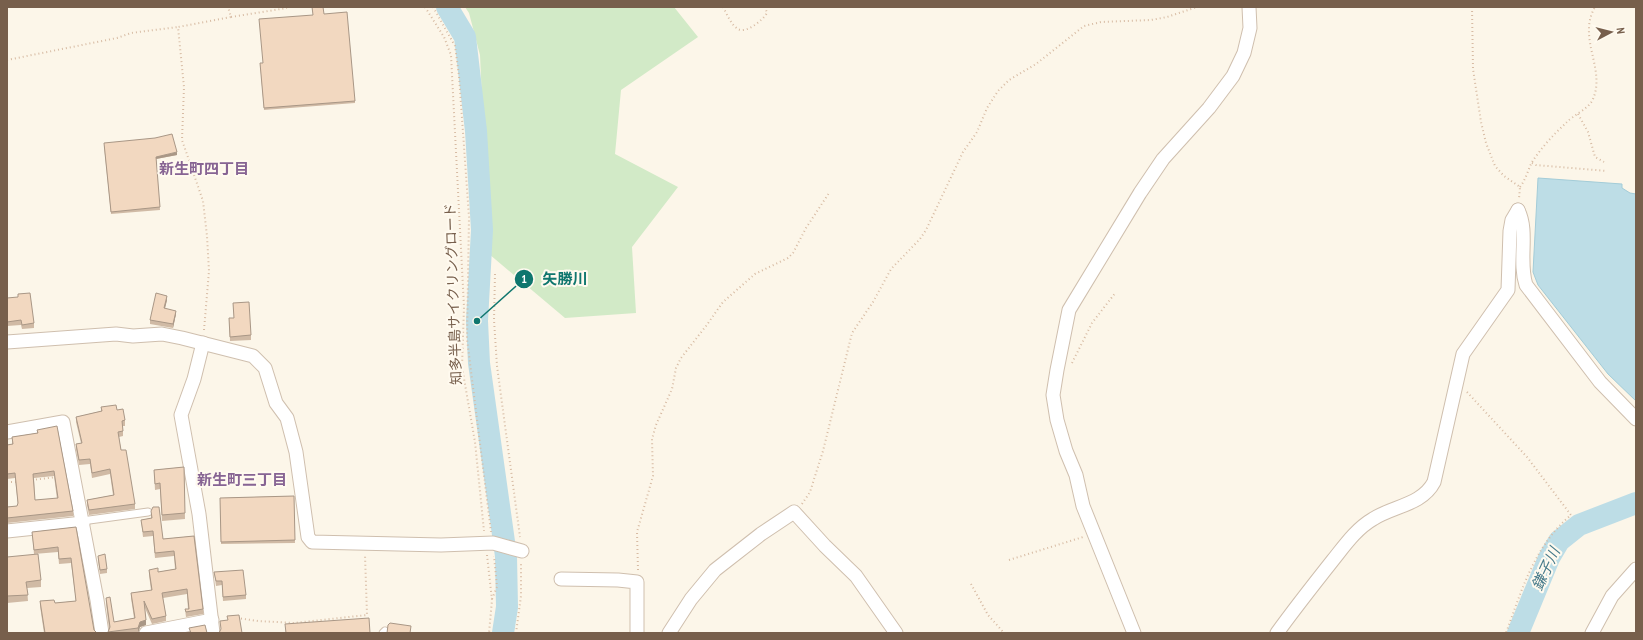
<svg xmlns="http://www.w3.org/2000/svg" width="1643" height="640" viewBox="0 0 1643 640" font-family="'PT Sans Narrow','Noto Sans JP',sans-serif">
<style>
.green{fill:#d2eac7}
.water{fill:#bddde6;stroke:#a3ccd8}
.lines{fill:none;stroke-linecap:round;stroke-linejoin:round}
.river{stroke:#bddde6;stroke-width:22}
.service-casing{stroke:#cfbfae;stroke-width:9}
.minor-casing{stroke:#cfbfae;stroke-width:15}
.path{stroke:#d7bba3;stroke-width:2;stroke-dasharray:1 3;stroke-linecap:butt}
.service{stroke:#fff;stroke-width:7}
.minor{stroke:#fff;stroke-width:13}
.wall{fill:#d0baa5;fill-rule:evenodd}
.shaded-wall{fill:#a99786}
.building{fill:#f2d8c0;stroke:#a99786;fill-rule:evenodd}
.labels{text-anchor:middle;stroke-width:4;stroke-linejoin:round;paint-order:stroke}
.street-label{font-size:14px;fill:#775f4c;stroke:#fffaef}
.neighbourhood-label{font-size:15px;font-weight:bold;fill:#876493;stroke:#fffaef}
.water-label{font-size:15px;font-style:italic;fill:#467a8a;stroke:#fffaef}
.leader{fill:none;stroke:#0f766e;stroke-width:1.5}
.callout-dot{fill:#0f766e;stroke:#fffaef;stroke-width:1.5}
.mark-label{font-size:12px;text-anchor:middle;font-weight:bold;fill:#fff}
.callout-label{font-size:15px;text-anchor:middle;font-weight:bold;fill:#0f766e;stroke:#fffaef;stroke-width:4;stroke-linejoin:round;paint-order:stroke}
</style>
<rect width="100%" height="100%" fill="#fcf6e9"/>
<polygon class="green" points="465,7 674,7 698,37 621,90 615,154 678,187 632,247 636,313 565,318 489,254 480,55 469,13"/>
<polygon class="water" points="1538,178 1622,184 1622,188 1630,193 1636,194 1636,401 1608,374 1538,285 1533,272"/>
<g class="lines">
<g class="river">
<polyline points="447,7 465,37 476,131 482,230 477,321 479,363 506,556 507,607 503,633"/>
<polyline points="1518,633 1549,558 1559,541 1579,525 1636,503"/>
</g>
<defs>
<g id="service">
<polyline points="82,521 148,512"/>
<polyline points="383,633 385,631"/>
</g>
<g id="minor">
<path d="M1518 210C1529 232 1518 261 1526 285L1600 382 1636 419"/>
<polyline points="7,342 116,334 133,336 162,334 182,338 253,356 265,368 276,403 287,418 296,452 308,537 312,542 441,545 493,543 522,551"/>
<polyline points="203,343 194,379 181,415 199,514 213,633"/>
<polyline points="7,432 63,422 97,600 102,633"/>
<polyline points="7,531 83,523"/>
<polyline points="561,579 618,580 637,582 637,633"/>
<polyline points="146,633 212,620"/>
<polyline points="669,633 691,599 715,570 761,534 794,512 825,546 856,576 896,633"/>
<polyline points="1134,633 1083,506 1076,475 1066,451 1057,420 1053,395 1057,370 1069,310 1140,193 1163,159 1209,108 1233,76 1244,53 1250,28 1249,7"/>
<path d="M1277 633C1295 608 1314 584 1333 560 1345 545 1356 529 1373 519 1393 506 1422 505 1434 482L1463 354 1508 290 1510 231 1512 220 1518 210"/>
<polyline points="1592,633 1612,596 1636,569"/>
</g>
</defs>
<use href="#service" class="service-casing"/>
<use href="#minor" class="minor-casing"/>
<g class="path">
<polyline points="425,7 444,37 451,55 464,307 462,367 475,442 484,531"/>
<polyline points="433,7 455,46 459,76 469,217 467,339 491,532"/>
<path d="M723 7C727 14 731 25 738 29 746 34 763 20 767 13L765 7"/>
<polyline points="1472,7 1473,69 1481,122 1486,143 1495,166 1504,176 1520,187 1519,199"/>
<polyline points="231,17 287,8"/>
<polyline points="7,60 117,38 131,33 178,27"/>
<polyline points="1578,114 1588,132 1595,157 1604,162"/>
<polyline points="1532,163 1536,165 1607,171"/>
<path d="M1520 187C1526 179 1528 170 1532 162 1541 148 1554 134 1566 123 1573 115 1589 109 1593 99 1606 69 1577 38 1595 7"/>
<polyline points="495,274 494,320 497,366 520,537"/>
<polyline points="204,330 209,271 207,236 203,201 182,140 184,87 178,27 231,17 228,7"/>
<polyline points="1072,363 1092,323 1116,292"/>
<path d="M1467 392 1527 457 1571 515C1535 545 1522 589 1506 633"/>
<polyline points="32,480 56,477"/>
<polyline points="7,482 18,482"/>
<polyline points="802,504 810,492 823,451 852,333 873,302 891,269 920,239 926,230 963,152 977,132 987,108 998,91 1009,80 1036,64 1084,26 1101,22 1151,20 1167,17 1197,7"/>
<polyline points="487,555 492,600 489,633"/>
<polyline points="1009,560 1083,537"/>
<polyline points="638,570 637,532 653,476 652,439 656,425 672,389 676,368 681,358 706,326 723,302 755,274 788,258 793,253 806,228 829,193"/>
<polyline points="971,584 988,615 1004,633"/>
<polyline points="492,599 497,587 494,556"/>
<polyline points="237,618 258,621 294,623 367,615 365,555"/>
<polyline points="516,633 521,596 521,562"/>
</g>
<use href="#service" class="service"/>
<use href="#minor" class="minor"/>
</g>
<g class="wall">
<polygon points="324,14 355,101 355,103 264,110 260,63 263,63"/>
<polygon points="104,146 177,155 156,159 160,210 111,214"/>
<polygon points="7,298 34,323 34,328 22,329 21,325 7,326"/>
<polygon points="167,300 165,308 176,314 173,328 150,324 150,320"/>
<polygon points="233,303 251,335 251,340 230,341 229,318 234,318"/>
<polygon points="101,407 117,410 125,420 125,426 123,426 123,436 119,437 121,450 135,504 135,509 89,515 87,505 87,500 113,495 110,474 92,478 90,464 79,465 76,449 76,444 81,443 76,422 76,417 101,411"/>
<path d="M37 430 73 511V516L7 523V507L17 506 18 505 15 478 7 479V445L12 444V437L37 433ZM54 476 57 499 35 500 34 478Z"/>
<polygon points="184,467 185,519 162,521 160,489 155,490 154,470"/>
<polygon points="294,496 295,543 221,544 220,498"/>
<polygon points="151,511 163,539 194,536 203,609 203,614 186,617 185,609 188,609 187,594 163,598 166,616 166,621 152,624 145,608 146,625 140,627 138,633 108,633 109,629 106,603 106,598 114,622 134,618 131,598 131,593 151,590 149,575 149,570 158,572 175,569 174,556 155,558 153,536 143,537 141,520 151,518"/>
<polygon points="76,527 94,630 97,633 44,633 40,606 40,601 55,603 76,601 71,563 59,564 58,552 34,554 32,532"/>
<polygon points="98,556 107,569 107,573 100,574 98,560"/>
<polygon points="7,557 41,580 41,587 27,588 28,601 7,603"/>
<polygon points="214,572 246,595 246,599 223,601 222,585 216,586"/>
</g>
<g class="shaded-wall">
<polygon points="177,152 177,155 156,159 156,157"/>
<polygon points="167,296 167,300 164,312 164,308"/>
<polygon points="176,311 176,314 173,328 173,324"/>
<polygon points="146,620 146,625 140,627 138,633 138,628 140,622"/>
</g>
<g class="building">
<polygon points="312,7 323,7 324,14 347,12 355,101 264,108 260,63 263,63 259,19 313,15"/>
<polygon points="172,134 177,152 156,157 160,207 111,212 104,143 155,138"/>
<polygon points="30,293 34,323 22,325 21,320 7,322 7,298 18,297 18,294"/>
<polygon points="156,293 167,296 164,308 176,311 173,324 150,320"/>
<polygon points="249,302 251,335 230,337 229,318 234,318 233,303"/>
<polygon points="116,405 117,410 123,409 125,420 122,421 123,431 118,432 121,450 126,450 135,504 89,510 87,500 114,495 110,469 92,473 90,459 79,460 76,444 82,443 76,417 102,411 101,407"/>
<path d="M57 426 73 511 7 518V507L17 506 18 503 15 473 7 474V445L13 444 12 437 38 433 37 430ZM54 471 58 498 35 500 33 474Z"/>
<polygon points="184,467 185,513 162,515 160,483 155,484 154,470"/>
<polygon points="294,496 295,540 221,542 220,498"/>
<polygon points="153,507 159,507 163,539 194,536 203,609 186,612 185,609 189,609 187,589 162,593 166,616 152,619 144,601 146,620 140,622 138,628 108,632 110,627 106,598 110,597 114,622 135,618 131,593 152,590 149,570 158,568 158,572 176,569 174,551 155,553 153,531 143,532 141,520 152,518 151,511"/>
<polygon points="76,527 94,630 97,633 45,633 40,601 54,600 55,603 76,601 71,558 59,559 58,547 34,550 32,532"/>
<polygon points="38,554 41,580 26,582 28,595 7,596 7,557"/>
<polygon points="105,554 107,569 100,570 98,556"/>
<polygon points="243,570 246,595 223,597 222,581 216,581 214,572"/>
<polygon points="239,615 242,633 219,633 221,629 220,621 228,620 227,616"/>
<polygon points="369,618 370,633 286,633 285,624"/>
<polygon points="390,623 411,626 410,633 387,633 388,625"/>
<polygon points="205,625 207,633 191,633 189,628"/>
</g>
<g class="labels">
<g class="street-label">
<text transform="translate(453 294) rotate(-92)" y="5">知多半島サイクリングロード</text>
</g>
<g class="neighbourhood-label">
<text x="204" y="174">新生町四丁目</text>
<text x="242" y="485">新生町三丁目</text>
</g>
<g class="water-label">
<text transform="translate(1546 569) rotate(-65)" y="5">鎌子川</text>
</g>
</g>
<path class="leader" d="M477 321L524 279"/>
<g class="callout-dot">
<circle cx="477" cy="321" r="4"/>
<circle cx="524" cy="279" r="10"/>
</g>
<g class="mark-label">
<text x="524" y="283">1</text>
</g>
<g class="callout-label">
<text x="565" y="284">矢勝川</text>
</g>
<rect width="1643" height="640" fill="none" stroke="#775f4c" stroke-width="16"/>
<g transform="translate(1611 32) rotate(83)" stroke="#fffaef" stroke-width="3" paint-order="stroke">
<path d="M0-3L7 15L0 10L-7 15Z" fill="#775f4c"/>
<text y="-6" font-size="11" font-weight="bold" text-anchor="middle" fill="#775f4c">N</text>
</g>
</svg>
